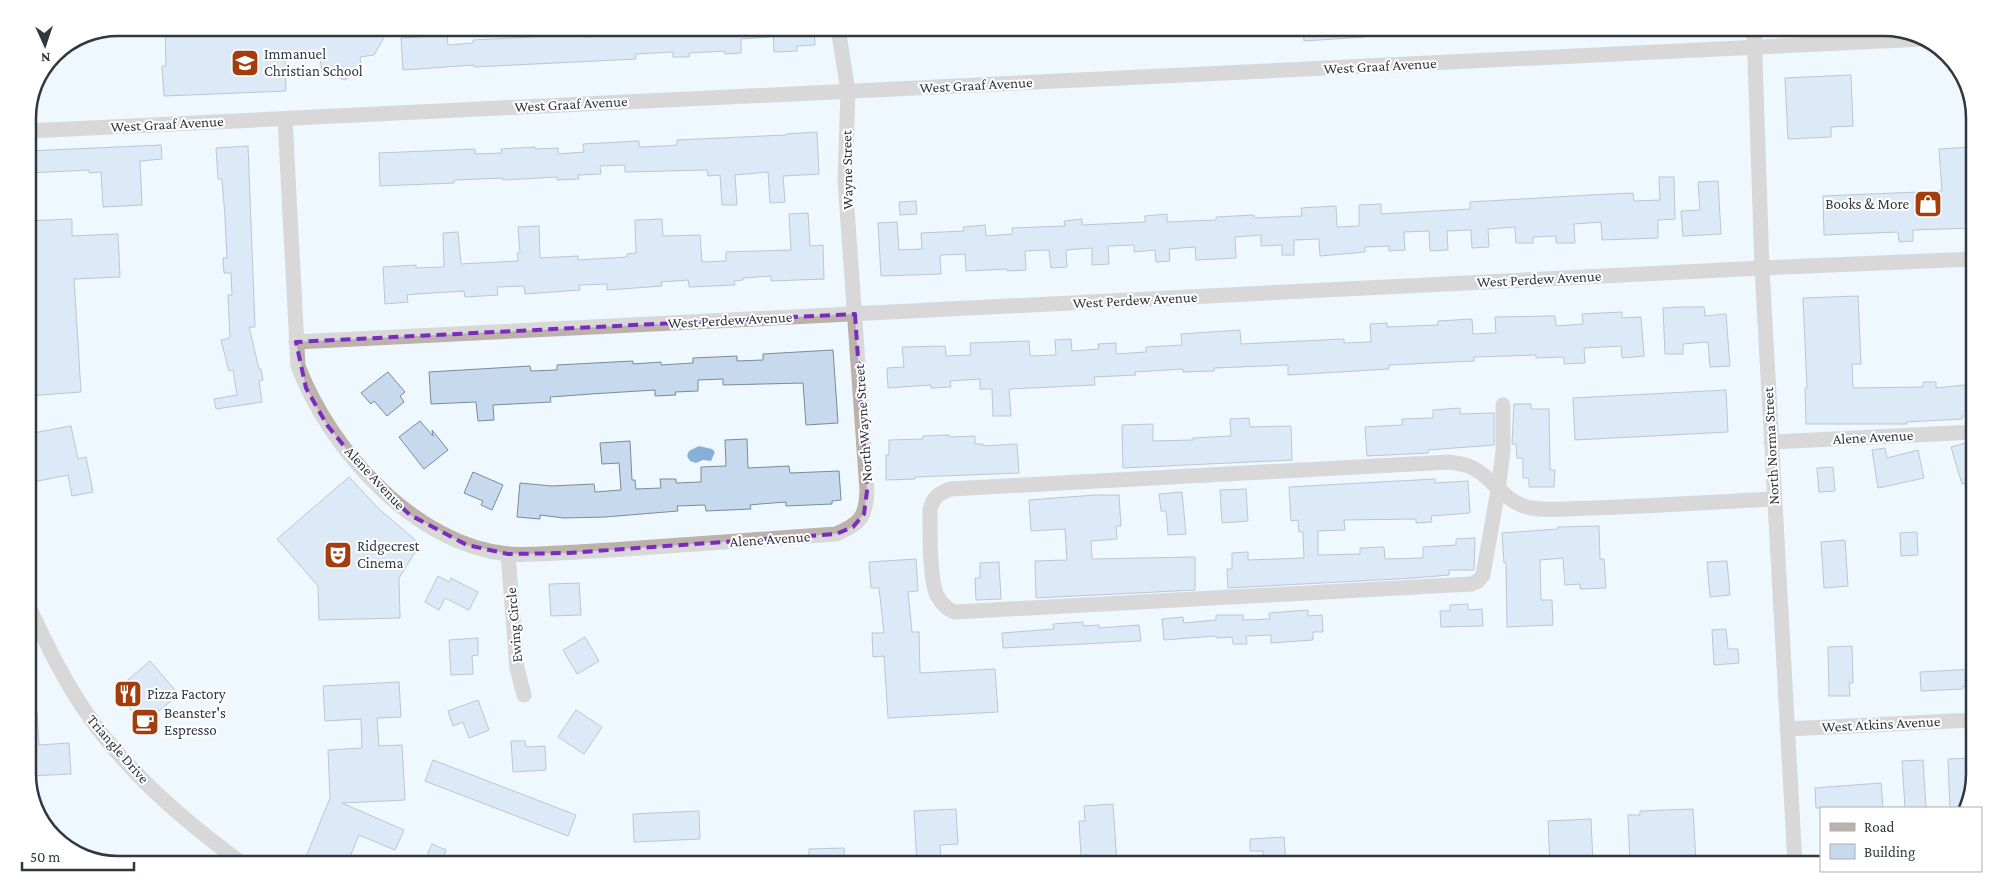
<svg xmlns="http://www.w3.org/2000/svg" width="2002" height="892" viewBox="0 0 2002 892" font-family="'Crimson Pro',serif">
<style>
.water{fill:#88afd6}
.building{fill:#c6d9ed;stroke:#798b9d}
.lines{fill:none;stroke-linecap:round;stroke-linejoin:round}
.minor{stroke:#bdb1ac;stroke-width:15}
.marked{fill:none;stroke:#7b2cbf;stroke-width:4;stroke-dasharray:10 6;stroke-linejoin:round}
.labels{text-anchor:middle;stroke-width:4;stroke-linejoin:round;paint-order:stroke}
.poi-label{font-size:15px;fill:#30373f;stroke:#fff;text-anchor:start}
.street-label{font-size:15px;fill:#30373f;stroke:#fff}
.rim{fill:none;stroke:#30373f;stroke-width:2.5}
</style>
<rect width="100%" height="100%" fill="#eff7ff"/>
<polygon class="water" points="699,446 712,449 715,452 711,461 703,460 696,463 690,461 687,456 689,451"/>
<g class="building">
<polygon points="165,28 382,28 386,34 374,55 360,57 361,69 345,80 322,72 320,57 285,59 286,91 164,96 162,66 166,66"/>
<polygon points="545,28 582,28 583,37 618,36 617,28 661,28 661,32 686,31 686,28 770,28 770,37 741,39 741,53 725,54 725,51 689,53 689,57 673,57 673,52 635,54 636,59 474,67 474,65 403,70 401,38 447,35 448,45 473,43 473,40 531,37 531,32 545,32"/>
<polygon points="773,28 814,28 815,45 797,46 797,51 774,52"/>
<polygon points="1303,28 1365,28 1365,37 1304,41"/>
<polygon points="1851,75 1853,126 1831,127 1831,137 1788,139 1785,78"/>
<polygon points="817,132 819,174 783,176 785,202 770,203 768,172 735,175 737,205 722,205 720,175 708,176 707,170 625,172 625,165 600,166 601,174 578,175 579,179 557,180 557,177 503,180 503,178 454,180 454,183 380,186 379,153 475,149 475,154 502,153 501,149 535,147 535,149 558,148 558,154 584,152 583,144 639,141 639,147 665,146 677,145 677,140 786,135 786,134"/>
<polygon points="161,145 162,159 140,161 142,205 103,207 101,172 89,173 89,170 28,173 28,151"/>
<polygon points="248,146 255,327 249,327 259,369 261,369 263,380 259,381 262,402 216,409 214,399 237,395 233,370 229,371 221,340 230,338 228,295 232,295 231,273 224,273 223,258 227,258 225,217 222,179 218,179 216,148"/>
<polygon points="1974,147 1974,182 1969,183 1971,228 1913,230 1913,241 1899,242 1898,232 1824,235 1823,196 1942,191 1939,149"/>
<polygon points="1659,177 1674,177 1675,219 1658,220 1658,238 1602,240 1601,222 1574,224 1575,243 1556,243 1556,236 1533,237 1533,243 1516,243 1515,227 1488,229 1489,247 1472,248 1471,230 1447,231 1448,250 1430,251 1429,231 1404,232 1405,250 1389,251 1389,246 1365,247 1365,252 1320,256 1319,239 1294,240 1294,255 1282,255 1282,245 1261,246 1261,235 1235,237 1236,258 1196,260 1195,247 1169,249 1170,261 1156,262 1155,250 1134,252 1134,245 1108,246 1109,264 1092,265 1092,248 1066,250 1067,267 1051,268 1049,250 1025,251 1026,270 1007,271 1007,269 966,271 965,254 940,255 941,274 881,276 878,223 897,222 899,250 922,249 921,233 964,231 963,227 985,225 986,236 1013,234 1012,228 1065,226 1064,221 1082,219 1082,225 1145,222 1145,216 1167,214 1167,222 1216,220 1216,217 1254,215 1254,218 1302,216 1301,208 1336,206 1337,227 1359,226 1359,205 1381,204 1381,214 1470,209 1470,202 1591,195 1633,193 1634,201 1660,200"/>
<polygon points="1718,181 1721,234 1683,236 1681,211 1700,210 1698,182"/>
<polygon points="916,201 917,214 900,215 899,202"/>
<polygon points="808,213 810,246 823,245 824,279 771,281 771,276 743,278 743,280 734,281 735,285 689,287 688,280 661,282 662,286 607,290 607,284 579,285 580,290 525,294 524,286 497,287 498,295 465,297 464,291 417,294 407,295 408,302 385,304 383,267 416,265 416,268 444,267 443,233 458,232 461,264 518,261 517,253 520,253 518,227 539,226 540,258 578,256 578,260 627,257 627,254 636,253 635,220 662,219 663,236 700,235 702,262 726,261 726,252 791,250 789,214"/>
<polygon points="72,219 72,236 118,234 120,277 74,279 81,392 28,396 28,221"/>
<polygon points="1858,296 1861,364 1852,364 1853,388 1923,387 1923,382 1936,382 1936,388 1974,384 1974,416 1962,416 1962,419 1906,422 1907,424 1806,424 1805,388 1807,388 1803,298"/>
<polygon points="1681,307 1704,307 1705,316 1726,314 1730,366 1710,367 1708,342 1683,344 1683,354 1665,354 1663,308"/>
<polygon points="1622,312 1622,318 1641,317 1644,356 1622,358 1621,346 1584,348 1585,363 1564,364 1564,357 1536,358 1536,355 1474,357 1474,361 1389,365 1389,369 1288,375 1288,365 1214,368 1214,371 1183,372 1183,369 1135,372 1136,375 1094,377 1095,385 1009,389 1011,416 993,416 992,389 980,389 980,379 950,381 951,387 931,388 931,385 888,388 887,368 904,367 902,347 945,346 946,356 971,355 970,343 1029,341 1030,356 1056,355 1055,340 1071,339 1072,351 1099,349 1098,344 1116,343 1116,354 1146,352 1146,347 1182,345 1181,334 1240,330 1241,344 1344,339 1344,343 1371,342 1370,324 1387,323 1387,327 1438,325 1438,321 1472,319 1473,334 1496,333 1495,317 1555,316 1556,326 1583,324 1582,314"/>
<polygon points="833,350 838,423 806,425 803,383 723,385 723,379 698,380 698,391 675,392 676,395 655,396 655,390 591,394 550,397 551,402 493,405 494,420 478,421 476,402 431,404 429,372 530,366 531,371 557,370 557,365 633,361 633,364 661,362 661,365 693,363 693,358 737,356 737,361 763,360 763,354"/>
<polygon points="388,372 405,392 400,396 404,402 387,416 374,401 371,404 361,393"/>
<polygon points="1726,390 1728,432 1575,440 1573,398"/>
<polygon points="1514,404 1531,404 1531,409 1549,409 1550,470 1555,470 1554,487 1529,487 1529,478 1523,478 1523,458 1517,458 1516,444 1512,444"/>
<polygon points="1460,408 1460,414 1494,413 1494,445 1428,450 1428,453 1367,456 1365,427 1402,425 1402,419 1433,418 1433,410"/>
<polygon points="1249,418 1250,427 1291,426 1292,460 1123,468 1122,425 1153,424 1153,441 1193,440 1193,438 1231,436 1230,419"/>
<polygon points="420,421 433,436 432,430 448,450 424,469 399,437"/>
<polygon points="71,426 78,459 86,457 93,492 72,496 68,475 28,483 28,434"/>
<polygon points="949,435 949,437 975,436 975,444 983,444 983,446 1017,444 1019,473 915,477 915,479 886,480 886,455 889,455 889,440 923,439 923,436"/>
<polygon points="747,439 748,468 789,466 790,473 839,471 841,500 832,501 832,504 786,506 786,502 760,504 750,505 751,509 706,511 705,505 677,506 678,511 605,517 564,518 540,515 540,519 517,517 520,483 552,486 594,484 595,492 621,490 619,463 602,464 600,443 630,441 632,480 635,480 636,489 661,488 660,479 676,479 676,483 701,482 701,467 726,466 725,440"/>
<polygon points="1966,443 1974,471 1974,480 1962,484 1951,447"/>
<polygon points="1885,448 1887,458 1918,450 1924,478 1878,488 1872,450"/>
<polygon points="1833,467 1835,491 1819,492 1817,468"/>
<polygon points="473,472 503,485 492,510 481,505 483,501 464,493"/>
<polygon points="349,477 379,509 420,544 399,578 400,618 319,620 318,586 277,539"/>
<polygon points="1435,479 1435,483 1468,481 1470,513 1431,516 1432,522 1416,523 1416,519 1344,520 1345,530 1318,531 1318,555 1360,554 1360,548 1384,547 1385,559 1423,558 1423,547 1456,545 1456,539 1475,538 1474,570 1449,570 1449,575 1414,578 1228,588 1227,569 1232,569 1232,553 1248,552 1248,560 1304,558 1303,532 1299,532 1298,520 1291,521 1289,487"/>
<polygon points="1246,489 1248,521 1222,523 1220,490"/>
<polygon points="1182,492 1186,534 1168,535 1166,511 1161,511 1159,494"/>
<polygon points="1095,495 1119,495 1121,526 1116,526 1117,539 1091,541 1092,559 1195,557 1195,590 1036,598 1035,561 1067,560 1065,529 1031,531 1029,500"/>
<polygon points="1599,526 1600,559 1604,559 1606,588 1580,589 1580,584 1565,585 1563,558 1540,560 1541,600 1552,600 1553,625 1507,627 1506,562 1504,563 1502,533 1558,529 1558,527"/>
<polygon points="1917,532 1918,555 1901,556 1900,533"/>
<polygon points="1845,540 1848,586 1824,588 1821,542"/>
<polygon points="916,559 918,591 908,592 912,632 919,632 920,673 995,669 998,712 888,718 884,656 873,657 872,633 884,633 879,588 871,588 869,562"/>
<polygon points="1727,561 1730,595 1710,597 1707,562"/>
<polygon points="999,562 1001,599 976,600 975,578 980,578 980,563"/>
<polygon points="438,576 449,582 451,578 478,592 469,610 445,598 439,610 425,602"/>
<polygon points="579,583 581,615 551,616 549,584"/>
<polygon points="1468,604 1468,610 1482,609 1483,626 1441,627 1440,611 1450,611 1450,605"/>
<polygon points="1308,610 1308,616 1322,615 1323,632 1313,632 1313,640 1271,643 1271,635 1246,636 1247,644 1233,644 1232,637 1216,638 1216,636 1164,640 1162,619 1183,617 1184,623 1216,620 1216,615 1243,615 1243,620 1270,619 1269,613"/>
<polygon points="1083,622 1083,626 1099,625 1099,628 1139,625 1141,641 1003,648 1002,633 1054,629 1053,624"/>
<polygon points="1726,629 1728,649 1738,649 1739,663 1714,665 1712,630"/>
<polygon points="585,637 599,661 577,674 563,650"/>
<polygon points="478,638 478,655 472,656 473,674 451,675 449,640"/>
<polygon points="1852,646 1853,683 1849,683 1850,696 1829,696 1828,647"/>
<polygon points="150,661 175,690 173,692 177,696 155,714 158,718 142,731 133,721 137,717 115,691"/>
<polygon points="1974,669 1974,686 1963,686 1963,689 1921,691 1920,672"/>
<polygon points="399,682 401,717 377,718 379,746 402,745 405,800 342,803 404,830 395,850 359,835 347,864 303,864 330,798 328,750 362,748 361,719 325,721 323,686"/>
<polygon points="478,700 489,730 469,738 463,722 453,726 448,711"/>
<polygon points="576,710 602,727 584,754 558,737"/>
<polygon points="28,712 37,712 39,745 69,743 71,774 28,776"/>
<polygon points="511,741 525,741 526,747 545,746 546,770 513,772"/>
<polygon points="1974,758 1974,774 1973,783 1970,783 1970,795 1968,808 1950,808 1948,759"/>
<polygon points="433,760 576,815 568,836 425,781"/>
<polygon points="1923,760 1926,808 1905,808 1902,761"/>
<polygon points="1881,783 1883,808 1816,808 1815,788"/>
<polygon points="1113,804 1117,864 1087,864 1087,855 1081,856 1079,821 1085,821 1084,806"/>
<polygon points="956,809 958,844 940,845 941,864 917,864 914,811"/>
<polygon points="1693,809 1696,864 1630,864 1628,815 1640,815 1640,811"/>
<polygon points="699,811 700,839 634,842 633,814"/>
<polygon points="1591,819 1593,864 1550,864 1548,821"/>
<polygon points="1284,837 1286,864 1264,864 1263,851 1250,851 1250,839"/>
<polygon points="432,844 446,850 444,856 464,864 423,864"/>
<polygon points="844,848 845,864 809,864 809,849"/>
</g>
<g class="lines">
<g class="minor">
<polyline points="1754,28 1762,268 1795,864"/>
<path d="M285 119 298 366C330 450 415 545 508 554 518 555 528 554 538 554 567 553 596 551 625 549 695 544 766 539 836 534 860 524 866 517 867 491L845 180 848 91 838 28"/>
<polyline points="28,131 1924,39"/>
<polyline points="296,342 1762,268 1974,259"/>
<path d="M1503 405V452L1498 490 1483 575 1478 581 1471 584 955 612C948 610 941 603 938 597 929 583 930 528 930 510 933 497 938 494 950 489L1449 462C1459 463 1470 465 1478 471 1495 482 1505 501 1527 507 1547 512 1571 508 1591 508 1652 506 1713 502 1774 499"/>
<polyline points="1771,442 1974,432"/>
<polyline points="508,554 517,668 524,695"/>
<path d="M28 605C46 643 64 681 88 715 129 774 185 822 243 864"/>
<polyline points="1787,729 1974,720"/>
</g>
</g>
<path d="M0 0H2002V892H0ZM855 314 867 491 864 514 853 527 836 534 568 553 508 554 467 545 410 515 370 478 327 425 306 388 296 342Z" fill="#eff7ff" fill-opacity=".55" fill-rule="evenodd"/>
<path class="marked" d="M855 314 867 491 864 514 853 527 836 534 568 553 508 554 467 545 410 515 370 478 327 425 306 388 296 342Z"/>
<defs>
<symbol id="school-square" viewBox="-11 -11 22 22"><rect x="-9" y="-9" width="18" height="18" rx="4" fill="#a23d0d" stroke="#fff"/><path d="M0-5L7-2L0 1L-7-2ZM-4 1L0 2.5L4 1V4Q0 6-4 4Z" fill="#fff"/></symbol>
<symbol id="shop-square" viewBox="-11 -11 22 22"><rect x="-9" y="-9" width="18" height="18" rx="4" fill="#a23d0d" stroke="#fff"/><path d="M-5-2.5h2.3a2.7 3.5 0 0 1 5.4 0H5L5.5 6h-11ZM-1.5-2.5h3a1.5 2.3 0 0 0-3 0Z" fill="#fff"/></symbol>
<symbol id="theatre-square" viewBox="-11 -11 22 22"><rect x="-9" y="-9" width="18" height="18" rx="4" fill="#a23d0d" stroke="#fff"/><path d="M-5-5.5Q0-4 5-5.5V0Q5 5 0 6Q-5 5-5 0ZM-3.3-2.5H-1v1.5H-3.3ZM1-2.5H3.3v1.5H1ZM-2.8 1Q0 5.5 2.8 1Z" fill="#fff"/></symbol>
<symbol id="restaurant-square" viewBox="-11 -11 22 22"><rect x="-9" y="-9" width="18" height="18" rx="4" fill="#a23d0d" stroke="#fff"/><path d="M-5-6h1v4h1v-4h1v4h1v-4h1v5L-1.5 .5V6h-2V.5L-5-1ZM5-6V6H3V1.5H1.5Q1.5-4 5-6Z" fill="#fff"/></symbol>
<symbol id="cafe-square" viewBox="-11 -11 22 22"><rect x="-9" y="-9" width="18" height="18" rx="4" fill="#a23d0d" stroke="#fff"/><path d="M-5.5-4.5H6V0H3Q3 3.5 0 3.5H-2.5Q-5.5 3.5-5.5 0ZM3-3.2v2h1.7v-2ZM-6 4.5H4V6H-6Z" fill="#fff"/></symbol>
</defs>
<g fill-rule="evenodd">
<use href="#school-square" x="229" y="47" width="32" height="32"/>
<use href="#shop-square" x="1912" y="188" width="32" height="32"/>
<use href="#theatre-square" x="322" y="539" width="32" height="32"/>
<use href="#restaurant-square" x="112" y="678" width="32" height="32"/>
<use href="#cafe-square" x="129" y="706" width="32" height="32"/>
</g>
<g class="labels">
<g class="poi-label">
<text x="264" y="59">Immanuel<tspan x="264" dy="17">Christian School</tspan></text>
<text x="1909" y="209" text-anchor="end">Books &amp; More</text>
<text x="357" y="551">Ridgecrest<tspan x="357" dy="17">Cinema</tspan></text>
<text x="147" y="699">Pizza Factory</text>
<text x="164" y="718">Beanster's<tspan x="164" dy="17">Espresso</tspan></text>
</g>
<g class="street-label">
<text transform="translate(1380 66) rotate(-3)" y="5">West Graaf Avenue</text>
<text transform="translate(976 85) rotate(-3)" y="5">West Graaf Avenue</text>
<text transform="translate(571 104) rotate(-3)" y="5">West Graaf Avenue</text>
<text transform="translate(167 124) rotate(-3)" y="5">West Graaf Avenue</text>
<text transform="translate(847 170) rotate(-91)" y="5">Wayne Street</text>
<text transform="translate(1539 279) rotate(-3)" y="5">West Perdew Avenue</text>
<text transform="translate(1135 300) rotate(-3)" y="5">West Perdew Avenue</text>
<text transform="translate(730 320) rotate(-3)" y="5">West Perdew Avenue</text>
<text transform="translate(863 423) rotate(-94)" y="5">North Wayne Street</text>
<text transform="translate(1873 437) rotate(-3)" y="5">Alene Avenue</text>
<text transform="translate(1771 446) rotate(-93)" y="5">North Norma Street</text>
<text transform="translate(375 478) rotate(47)" y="5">Alene Avenue</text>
<text transform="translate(770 539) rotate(-4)" y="5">Alene Avenue</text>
<text transform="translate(514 625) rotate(-95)" y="5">Ewing Circle</text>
<text transform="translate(1881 724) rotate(-3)" y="5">West Atkins Avenue</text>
<text transform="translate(118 749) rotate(49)" y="5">Triangle Drive</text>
</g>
</g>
<path d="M0 0H2002V892H0ZM118 36H1884A82 82 0 0 1 1966 118V774A82 82 0 0 1 1884 856H118A82 82 0 0 1 36 774V118A82 82 0 0 1 118 36Z" fill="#fff" fill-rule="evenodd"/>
<path class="rim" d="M118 36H1884A82 82 0 0 1 1966 118V774A82 82 0 0 1 1884 856H118A82 82 0 0 1 36 774V118A82 82 0 0 1 118 36Z"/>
<rect x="1820" y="807" width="162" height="65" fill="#ffffff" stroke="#acafb2"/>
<rect x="1830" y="823" width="25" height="8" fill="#bdb1ac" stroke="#acafb2"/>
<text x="1864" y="832" font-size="15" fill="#30373f">Road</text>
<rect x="1830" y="844" width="25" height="15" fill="#c6d9ed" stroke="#acafb2"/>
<text x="1864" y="857" font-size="15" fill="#30373f">Building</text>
<g transform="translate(45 45) rotate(177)" stroke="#ffffff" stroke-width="4" paint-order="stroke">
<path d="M0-4L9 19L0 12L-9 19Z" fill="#30373f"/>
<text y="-8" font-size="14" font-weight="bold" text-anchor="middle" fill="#30373f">N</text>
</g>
<path d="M22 862v8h112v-8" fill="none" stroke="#30373f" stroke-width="2.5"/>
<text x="30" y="862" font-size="15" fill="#30373f" stroke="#ffffff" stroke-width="4" paint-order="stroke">50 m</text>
</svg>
